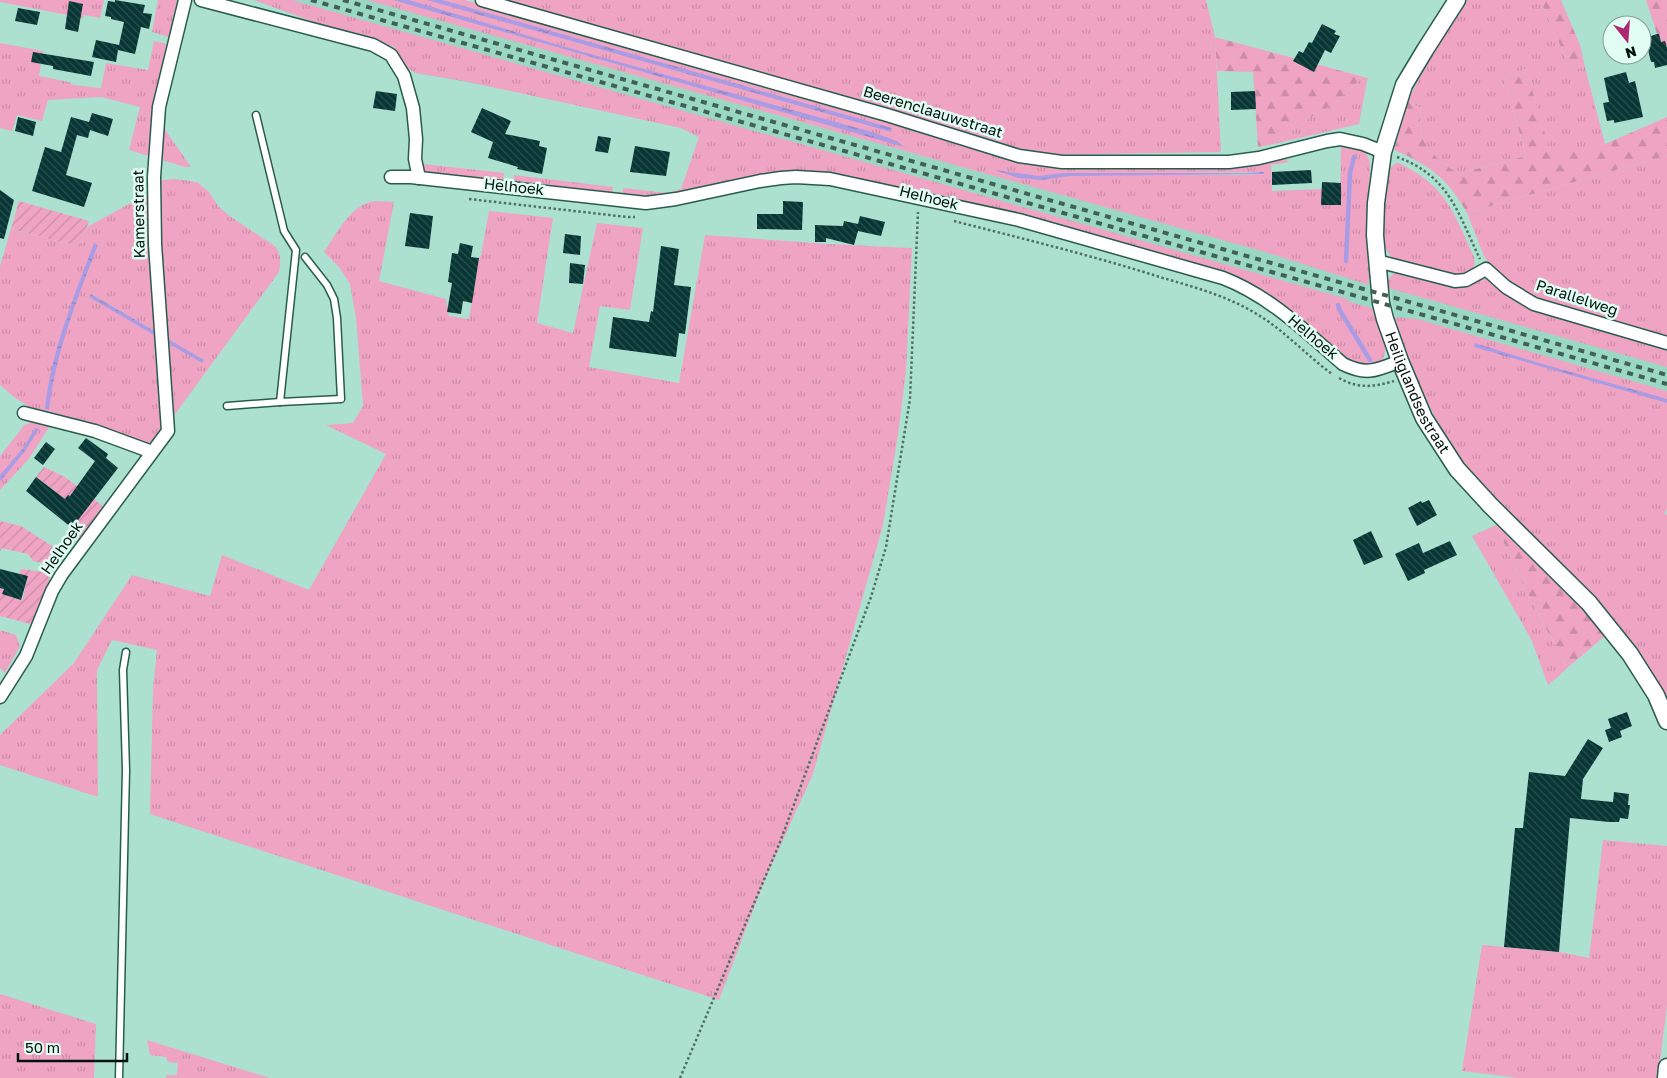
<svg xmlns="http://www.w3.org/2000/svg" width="1667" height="1078" viewBox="0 0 1667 1078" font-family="'Golos Text',sans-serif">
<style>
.built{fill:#9ad8c4}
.grass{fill:url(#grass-tufts);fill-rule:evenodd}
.forest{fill:url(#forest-firs)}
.garden{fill:url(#garden-furrows)}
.water{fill:url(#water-ripples)}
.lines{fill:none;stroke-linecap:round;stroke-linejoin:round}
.stream{stroke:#aa9ce4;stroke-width:4.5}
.building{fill:url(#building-back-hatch)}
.service-casing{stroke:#2a5c4e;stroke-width:9}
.minor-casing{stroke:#2a5c4e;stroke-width:15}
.tertiary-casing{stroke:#2a5c4e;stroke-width:19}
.path{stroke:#4e7065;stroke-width:2.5;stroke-dasharray:2.5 2.5;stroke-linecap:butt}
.service{stroke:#fff;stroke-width:6}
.minor{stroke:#fff;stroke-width:12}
.tertiary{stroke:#fff;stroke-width:16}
.rail{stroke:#416056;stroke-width:4;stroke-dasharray:6 6;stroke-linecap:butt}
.labels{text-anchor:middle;stroke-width:5;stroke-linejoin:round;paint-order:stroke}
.street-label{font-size:15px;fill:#01130d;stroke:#e1fcf3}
</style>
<defs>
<pattern id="grass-tufts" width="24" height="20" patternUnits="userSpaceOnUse" patternTransform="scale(1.25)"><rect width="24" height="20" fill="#f0a4c4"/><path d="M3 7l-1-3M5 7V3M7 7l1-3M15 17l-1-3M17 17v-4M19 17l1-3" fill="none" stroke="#cc8ca7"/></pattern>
<pattern id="forest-firs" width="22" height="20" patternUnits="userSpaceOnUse" patternTransform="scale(1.25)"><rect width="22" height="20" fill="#f0a4c4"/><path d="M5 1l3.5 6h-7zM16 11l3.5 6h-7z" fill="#cc8ca7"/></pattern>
<pattern id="garden-furrows" width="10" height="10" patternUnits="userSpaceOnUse" patternTransform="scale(1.25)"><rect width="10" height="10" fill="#f0a4c4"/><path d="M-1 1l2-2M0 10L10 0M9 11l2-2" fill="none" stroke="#cc8ca7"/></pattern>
<pattern id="water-ripples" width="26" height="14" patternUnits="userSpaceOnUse" patternTransform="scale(1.25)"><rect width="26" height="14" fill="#aa9ce4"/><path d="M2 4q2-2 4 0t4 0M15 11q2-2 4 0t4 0" fill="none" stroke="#887eb7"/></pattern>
<pattern id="building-back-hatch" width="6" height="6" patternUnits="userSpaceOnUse" patternTransform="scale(1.25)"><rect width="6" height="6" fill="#073635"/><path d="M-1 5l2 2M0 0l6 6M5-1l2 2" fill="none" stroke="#29504f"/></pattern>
</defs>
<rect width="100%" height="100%" fill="#ace1d0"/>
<g class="built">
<polygon points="254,0 417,0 1368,279 1376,315 699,137 681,128 542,96 416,73 403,66 394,47 314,22"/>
<polygon points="1390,284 1667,350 1667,413 1414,341 1395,317"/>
</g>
<g class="grass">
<polygon points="0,0 104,0 100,18 84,15 83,18 0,2"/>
<polygon points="158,0 177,0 169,37 152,32"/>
<path d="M254 0H292L1348 299 1347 301 1375 309C1378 321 1384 333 1385 344 1388 375 1358 365 1342 355L1274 298 1255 286 1235 277 931 196 759 175 670 195 654 197H622L623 188 668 193 681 189 699 137 681 128 469 82 416 73 403 66 394 47 314 22Z"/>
<path d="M367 0H465L729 75 1019 161 1040 165 1063 167 1286 156 1288 162 1271 165 1272 191 1322 189V205H1340L1341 147 1344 144 1363 150 1366 153 1370 162 1369 214 1371 279H1368L1369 285 1265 252ZM1263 172 1264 174 1240 175 1065 174Z"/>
<polygon points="499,0 1206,0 1215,37 1221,152 1038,155 991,139"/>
<path d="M1466 0H1540L1571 70 1585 67 1605 144 1551 159 1526 69 1504 77 1526 156 1461 173C1453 171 1448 167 1441 161 1422 145 1418 133 1421 108L1407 102 1428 61Z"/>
<polygon points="154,41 167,44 151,116 157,118 191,167 185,167 129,150 140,107 101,97 48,100 42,121 17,115 12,131 0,128 0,43 43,51 39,76 69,82 73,85 101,88 106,63 148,70"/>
<polygon points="1360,80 1367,81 1359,124 1274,144 1310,118 1335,103"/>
<polygon points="1667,155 1667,338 1546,303 1512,286 1491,267 1484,256 1467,213"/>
<path d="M1396 163H1399C1447 187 1453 211 1474 257 1480 287 1439 271 1424 268 1414 265 1403 264 1394 259 1390 256 1387 252 1385 247 1377 229 1387 187 1391 167Z"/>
<polygon points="424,164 504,173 503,183 424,175"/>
<polygon points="514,175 613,187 612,196 513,184"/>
<path d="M175 179 197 182 209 192 219 207 231 217 276 247C281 256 281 262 279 272L159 436 148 443H142L36 411 14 397 0 385V266L11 229 80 247 87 227 151 192 150 188 163 180ZM91 294 203 360 202 362 90 297Z"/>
<path d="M376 201 394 202 379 281 446 299 449 316 469 319 478 261 481 255 489 211 553 218 537 323 573 333 597 223 643 228 630 310 600 306 589 367 679 383 705 235 828 244 912 248 906 371 898 435 883 525 813 774 763 884 719 1000 150 814 153 688 157 650 112 640 97 670 98 797 0 765V735L74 663 132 575 210 596 222 555 309 590 386 454 326 425 353 423 363 406 356 318 350 284 339 267 324 252C337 233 351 203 376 201Z"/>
<path d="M1400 271 1456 286 1467 285 1478 279H1489L1515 298 1667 347V367L1388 288C1387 278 1390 275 1400 271Z"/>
<polygon points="1395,317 1417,319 1667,391 1667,507 1665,514 1667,515 1667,705 1589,593 1488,490 1459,458 1442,432 1423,393 1393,320"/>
<polygon points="35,421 50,426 28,460 0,490 0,456 19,432 24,425"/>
<polygon points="1498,524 1500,534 1523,585 1567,668 1559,676 1548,685 1531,639 1472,536"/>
<polygon points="0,630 16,635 20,646 5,673 0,668"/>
<polygon points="1603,840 1667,846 1667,1006 1658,1078 1518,1078 1462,1071 1482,945 1559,952 1589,958"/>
<polygon points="0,994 96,1024 94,1078 0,1078"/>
<polygon points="147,1040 270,1078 166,1078 166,1075 177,1075 178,1063 168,1062 166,1057 150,1055"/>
</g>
<g class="forest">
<polygon points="1540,0 1561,0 1580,45 1585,67 1571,70"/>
<polygon points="1646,0 1667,0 1667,65"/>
<polygon points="1215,37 1368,78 1367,81 1360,80 1335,103 1310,118 1274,144 1258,147 1253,72 1217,71"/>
<path d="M1526 69 1552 158 1605 144 1667 117V155L1467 213C1448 179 1430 165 1394 150L1407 102 1421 108C1418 133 1422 145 1441 161 1448 167 1453 171 1461 173L1526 156 1504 77Z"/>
<polygon points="1498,524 1593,620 1605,636 1567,668 1523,585 1500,534"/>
</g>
<g class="garden">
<polygon points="19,201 89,221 80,247 11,229"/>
<polygon points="44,467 65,477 104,507 79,539 69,531 87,508 69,495 64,501 54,493 55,491 36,477"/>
<path d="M0 521 21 526 66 555C56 568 48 564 33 561L28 554 1 548 0 553Z"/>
<polygon points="21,569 43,572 49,576 50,581 33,624 30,624 0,616 0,588 4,587 3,594 22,600 28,576 19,574"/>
</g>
<g class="water">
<polygon points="393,0 409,0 569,48 872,132 897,141 904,147"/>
<polygon points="427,0 442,0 892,128 891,132"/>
<polygon points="995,170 1039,176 1064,173 1242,173 1264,172 1264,174 1070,176 1042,180 1018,178"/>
<path d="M94 243 98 245C77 299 56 352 49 410L45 409C51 351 74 297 94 243Z"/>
<polygon points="91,294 204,360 202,363 89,297"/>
<polygon points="1475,343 1539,363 1667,399 1667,403 1474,347"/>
<polygon points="35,428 39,429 25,451 0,482 0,475 23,448"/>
</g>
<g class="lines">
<g class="stream">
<polyline points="1346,261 1350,173 1354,157"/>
<polyline points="1338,305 1339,309 1370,360"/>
</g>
</g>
<g class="building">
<polygon points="115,0 145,5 143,13 152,14 149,29 141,27 135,54 118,50 116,62 92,57 96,40 119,45 124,22 111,19 111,17 105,16 108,1 115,2"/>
<polygon points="69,1 83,4 78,32 65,29"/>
<polygon points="18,8 40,12 37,25 15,21"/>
<polygon points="1322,24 1336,31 1334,34 1340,36 1331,53 1325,50 1314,72 1293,61 1299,51 1303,53 1309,42 1312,43"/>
<polygon points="1657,34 1659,34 1661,42 1665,41 1667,48 1667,65 1655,68 1654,62 1651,62 1645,38"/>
<polygon points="33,52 94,62 91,76 53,69 53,66 31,62"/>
<polygon points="1626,72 1629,83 1635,81 1643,117 1614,123 1614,120 1607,121 1603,103 1609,102 1604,78"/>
<polygon points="376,91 397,94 395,111 373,108"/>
<polygon points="1255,91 1256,109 1231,110 1231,92"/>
<polygon points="482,108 511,121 505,134 540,141 539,146 547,148 542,174 517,169 518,167 488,158 493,142 471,132"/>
<polygon points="92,113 113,119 108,136 90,130 88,138 77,135 66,175 92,183 84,207 32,191 45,147 61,152 71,117 89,122"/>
<polygon points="18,117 36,122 33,136 15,131"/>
<polygon points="598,136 611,138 608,153 595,151"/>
<polygon points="635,146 670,152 666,176 630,172"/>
<polygon points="1311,170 1312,183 1272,185 1272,172"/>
<polygon points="1322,182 1341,183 1341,205 1321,205"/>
<polygon points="0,190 14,200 4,239 0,238"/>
<polygon points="783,201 803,202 802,230 757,229 757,214 783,214"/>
<polygon points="410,213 433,216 429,249 405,246"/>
<polygon points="860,216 885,222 881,236 858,231 854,245 826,238 826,242 815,242 815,225 843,226 844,221 858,224"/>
<polygon points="565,234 581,236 580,255 563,253"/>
<polygon points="460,243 473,246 471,257 479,258 472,303 463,301 461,314 447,312 452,283 448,282 452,253 458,254"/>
<polygon points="661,246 679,249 674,285 691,287 685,334 679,333 676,357 609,348 613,317 649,322 651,311 653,312"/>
<polygon points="570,263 585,265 583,284 569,283"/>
<polygon points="86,438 108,454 106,458 118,468 72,528 26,491 36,477 65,499 68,495 70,496 95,461 78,448"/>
<polygon points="46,442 55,449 43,465 34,458"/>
<polygon points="1429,500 1437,515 1417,526 1408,508 1421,501 1422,503"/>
<polygon points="1371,531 1383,557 1364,565 1353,540"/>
<polygon points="1450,541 1457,555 1424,570 1425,573 1408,581 1395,554 1419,543 1423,553"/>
<polygon points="0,569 28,576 21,600 2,594 4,589 0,588"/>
<polygon points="1627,712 1632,726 1620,731 1622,737 1609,742 1605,730 1611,728 1608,719"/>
<polygon points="1588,739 1603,748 1583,779 1581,799 1613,802 1614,792 1629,794 1628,805 1630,805 1628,819 1620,818 1619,822 1609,822 1570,818 1559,952 1504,947 1515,828 1523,828 1529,772 1565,776"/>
</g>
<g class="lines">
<defs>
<g id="service">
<polyline points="256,115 284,231 296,250 280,402 341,399 337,318 334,299 327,285 305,257"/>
<polyline points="227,406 280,402"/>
<polyline points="119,1078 126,770 123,670 126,652"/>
</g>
<g id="minor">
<polyline points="201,0 373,45 391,55 404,76 413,108 416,139 415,159 419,178"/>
<polyline points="482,0 887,115 1019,156 1062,162 1229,162 1259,158 1327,141 1340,139 1363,144 1383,152"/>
<path d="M391 177H411L646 203 676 199 760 181 781 178 796 177 830 179 1019 220 1223 278C1270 296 1306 332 1343 364 1367 376 1377 370 1400 361"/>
<polyline points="1377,261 1455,281 1466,280 1486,269 1506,287 1534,304 1667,343"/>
<polyline points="24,413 95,431 152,452"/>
<polyline points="0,697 26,656 52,591 62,574 168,431 155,244 154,177 159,107 185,0"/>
</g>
<g id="tertiary">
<path id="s1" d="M1457 0 1425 50 1404 85 1383 152 1376 203 1375 235 1381 303 1385 319 1400 361 1424 418 1457 469 1490 505 1589 603 1630 654 1656 695 1667 721"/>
<polyline points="1666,1078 1667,1067"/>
</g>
</defs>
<use href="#service" class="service-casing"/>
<use href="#minor" class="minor-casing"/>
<use href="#tertiary" class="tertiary-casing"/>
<g class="path">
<path d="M1397 157C1450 176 1458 214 1480 259"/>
<polyline points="469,199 627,217 635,217"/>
<path d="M954 221C1024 239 1094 256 1163 278 1194 287 1227 296 1255 313 1283 329 1306 355 1332 374"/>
<path d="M1339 378C1358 389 1374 387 1394 381"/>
<polyline points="680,1078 780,842 871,597 886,547 910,399 918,212"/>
</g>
<use href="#service" class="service"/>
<use href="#minor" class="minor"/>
<use href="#tertiary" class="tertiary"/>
<g class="rail">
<polyline points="311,0 1667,384"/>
<polyline points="343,0 1667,375"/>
</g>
</g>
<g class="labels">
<g class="street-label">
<text transform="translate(933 112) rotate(17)" y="5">Beerenclaauwstraat</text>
<text transform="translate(514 187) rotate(6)" y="5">Helhoek</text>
<text transform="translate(929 198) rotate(14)" y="5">Helhoek</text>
<text transform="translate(139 214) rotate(-91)" y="5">Kamerstraat</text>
<text transform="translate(1577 298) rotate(18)" y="5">Parallelweg</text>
<text transform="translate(1313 337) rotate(40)" y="5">Helhoek</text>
<text dy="5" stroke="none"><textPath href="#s1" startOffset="419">Heiliglandsestraat</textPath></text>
<text transform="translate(62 548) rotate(-55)" y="5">Helhoek</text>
</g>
</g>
<g transform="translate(1627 40) rotate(163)"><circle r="24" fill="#e1fcf3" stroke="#879f97"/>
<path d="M0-4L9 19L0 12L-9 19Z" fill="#ad2870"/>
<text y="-8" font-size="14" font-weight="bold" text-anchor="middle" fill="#01130d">N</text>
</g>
<path d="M18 1053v8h109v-8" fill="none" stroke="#01130d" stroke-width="2.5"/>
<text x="25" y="1053" font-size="15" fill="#01130d" stroke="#e1fcf3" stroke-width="4" paint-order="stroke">50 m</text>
</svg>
